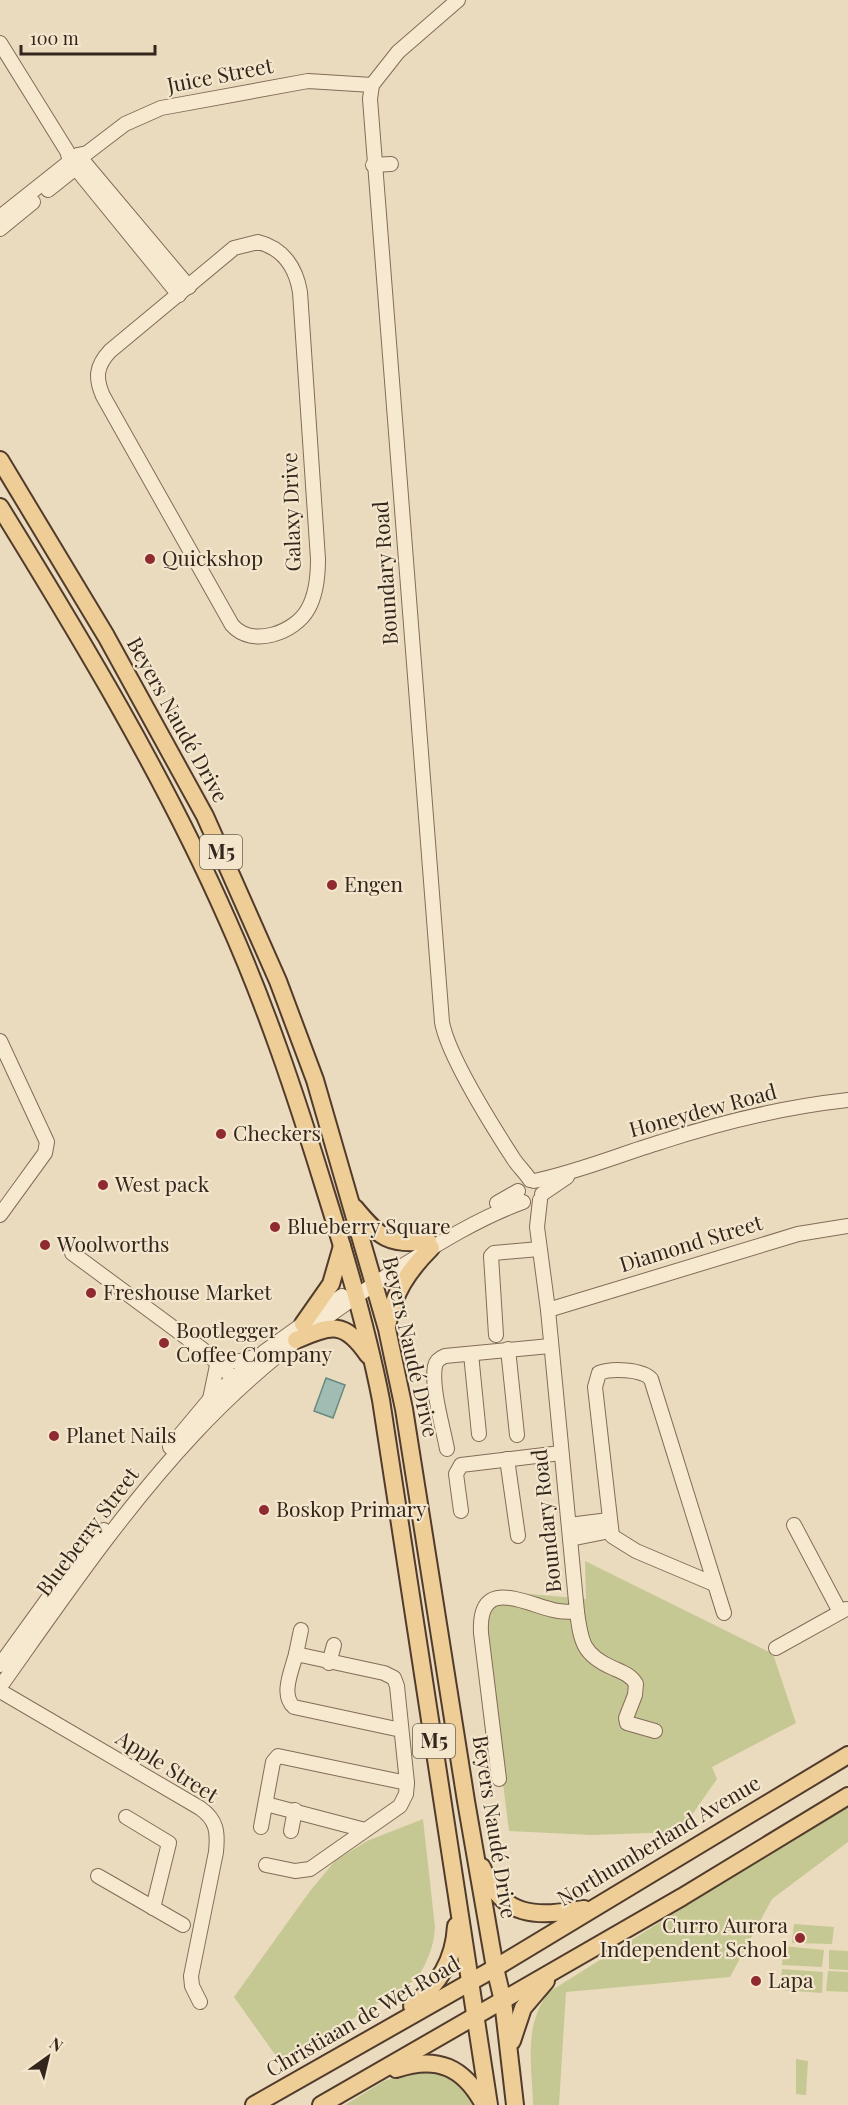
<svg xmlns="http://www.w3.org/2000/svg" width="848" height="2105" viewBox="0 0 848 2105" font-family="'Playfair Display',serif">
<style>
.green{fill:#c5c893}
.water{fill:#a1bdb3;stroke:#698a80;stroke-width:1.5}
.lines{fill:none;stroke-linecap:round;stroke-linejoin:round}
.minor-casing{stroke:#836c58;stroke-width:16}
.major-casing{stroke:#503b2c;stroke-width:20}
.minor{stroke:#f7e9d0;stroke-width:14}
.major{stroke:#eece96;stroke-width:16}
.poi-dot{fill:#8f2a30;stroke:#f3e6cd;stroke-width:2}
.labels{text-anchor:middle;stroke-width:4.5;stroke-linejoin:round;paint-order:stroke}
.shield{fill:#f3e6cd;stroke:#6d6051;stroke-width:1.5}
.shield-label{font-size:20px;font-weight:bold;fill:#33261c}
.street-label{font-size:21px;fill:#33261c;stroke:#f3e6cd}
.poi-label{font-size:21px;fill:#33261c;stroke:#f3e6cd;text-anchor:start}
</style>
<rect width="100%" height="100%" fill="#ebdbbe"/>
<g class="green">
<polygon points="585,1561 773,1654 796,1723 712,1767 717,1779 680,1832 591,1835 509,1831 483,1624 496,1591 586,1599"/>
<path d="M848 1804V1842L772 1899 730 1977 566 1992 559 2105H533C532 2065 523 2025 549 1992Z"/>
<path d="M423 1819 435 1927C434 1947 427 1962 417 1979L281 2063 234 1997 310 1891 335 1861 367 1841Z"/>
<polygon points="794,1924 834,1927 832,1944 792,1943"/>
<polygon points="783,1946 824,1950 822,1967 782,1965"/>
<polygon points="829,1950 848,1951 848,1970 829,1969"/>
<polygon points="782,1969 823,1972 822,1993 780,1990"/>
<polygon points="828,1971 848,1972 848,1992 826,1991"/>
<polygon points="796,2059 808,2061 806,2095 796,2094"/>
<polygon points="424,2068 453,2080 475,2105 345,2105 384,2081"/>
</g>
<polygon class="water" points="326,1378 345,1385 333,1418 314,1411"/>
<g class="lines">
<defs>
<g id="minor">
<path d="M458 0 398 52 372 85 370 99 442 1022C448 1056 493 1127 513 1158 518 1166 525 1172 530 1180"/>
<polyline points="0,43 67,151 70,161 179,295"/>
<polyline points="78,155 189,287"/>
<polyline points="373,165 391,164"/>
<polyline points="48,190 82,163"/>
<polyline points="0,217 78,155 87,153 125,124 161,108 308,81 372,85"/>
<polyline points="0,229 33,202"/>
<path d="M258 242C283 248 296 268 300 292L318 559C318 575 316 595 308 609 295 633 252 648 232 625L103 396C95 378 96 366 110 351L234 248Z"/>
<polyline points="0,1041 47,1142 45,1153 0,1215"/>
<path d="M534 1181C578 1172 618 1155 661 1142 722 1122 784 1107 848 1100"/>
<polyline points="542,1194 567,1177"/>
<polyline points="497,1203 518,1191"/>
<polyline points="72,1253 202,1349 240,1384"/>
<polyline points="548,1310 798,1234 848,1226"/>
<polyline points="496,1335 491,1256 494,1253 539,1249"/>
<polyline points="508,1349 517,1435"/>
<polyline points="471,1354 479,1434"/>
<polyline points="210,1399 218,1361 241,1361 257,1356"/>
<polyline points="170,1447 210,1399 264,1352 342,1296"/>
<path d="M447 1449C443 1427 431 1388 435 1366 436 1361 440 1358 445 1356L550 1346"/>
<polyline points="507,1459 518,1536"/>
<polyline points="461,1511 456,1474 461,1465 561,1453"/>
<polyline points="569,1525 609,1520"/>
<polyline points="794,1525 840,1612"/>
<polyline points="570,1539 610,1531"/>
<path d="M714 1584 636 1551 612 1536 595 1387 599 1373C611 1368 642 1369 651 1379L724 1613"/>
<path d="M577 1612C581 1642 583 1655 613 1668 622 1672 631 1675 636 1684L635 1695 626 1718 627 1723 655 1731"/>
<polyline points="776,1648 846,1609"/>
<polyline points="296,1654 301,1630"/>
<polyline points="329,1663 334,1645"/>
<polyline points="0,1665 60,1582 104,1530"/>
<path d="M0 1687C61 1601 122 1511 194 1434 253 1370 325 1315 399 1268 439 1243 479 1218 523 1202"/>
<path d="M0 1691 200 1808C217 1820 218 1832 216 1852L191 1976 192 1986 200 2002"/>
<path d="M499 1779 481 1633C478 1577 521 1602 553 1610 561 1612 569 1612 577 1612L548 1310 537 1227 540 1200"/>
<polyline points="266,1804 365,1830"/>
<polyline points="126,1817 169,1843 153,1908"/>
<polyline points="261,1827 273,1762 278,1756 407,1783"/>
<polyline points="291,1831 295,1810"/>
<path d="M266 1865 295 1871 310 1869 400 1806 406 1794 407 1783 397 1686 394 1678 384 1673 296 1654C292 1670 280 1695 294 1707L401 1730"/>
<polyline points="98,1876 183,1925"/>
</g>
<g id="major">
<polyline points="0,460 106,636 205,816 278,981 315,1080 387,1329 404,1409 466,1801 495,1968 503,2001 515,2105"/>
<path d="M0 507C82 640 164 776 227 919 266 1006 296 1096 324 1187 346 1257 367 1328 381 1400L489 2105"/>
<path d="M355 1208C379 1237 389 1246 428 1241"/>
<polyline points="303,1324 331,1284 342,1246"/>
<path d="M387 1326C394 1293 407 1272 431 1248"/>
<path d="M296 1340C332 1325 344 1320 368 1355"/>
<path d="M482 1867C502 1919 537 1917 584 1909"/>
<path d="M412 2006C439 1984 454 1961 456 1926"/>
<polyline points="512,2041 523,2008 546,1981"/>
<path d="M396 2069C437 2055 464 2067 484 2105"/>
<polyline points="254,2105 495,1968 848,1755"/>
<polyline points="321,2105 682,1897 848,1796"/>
</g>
</defs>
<use href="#minor" class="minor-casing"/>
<use href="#major" class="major-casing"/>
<use href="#minor" class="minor"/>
<use href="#major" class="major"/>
</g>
<g class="poi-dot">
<circle cx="150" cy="559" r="6"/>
<circle cx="332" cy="885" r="6"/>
<circle cx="221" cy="1134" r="6"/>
<circle cx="103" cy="1185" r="6"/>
<circle cx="275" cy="1227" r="6"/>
<circle cx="45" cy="1245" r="6"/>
<circle cx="91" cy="1293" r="6"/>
<circle cx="164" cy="1343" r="6"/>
<circle cx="54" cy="1436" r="6"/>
<circle cx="264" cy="1510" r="6"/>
<circle cx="800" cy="1938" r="6"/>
<circle cx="756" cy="1981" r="6"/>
</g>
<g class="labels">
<g class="shield">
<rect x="200" y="835" width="42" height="34" rx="4.5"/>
<rect x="413" y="1724" width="42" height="34" rx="4.5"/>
</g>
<g class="shield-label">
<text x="221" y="859">M5</text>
<text x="434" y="1748">M5</text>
</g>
<g class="street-label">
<text transform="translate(220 76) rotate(-11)" y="7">Juice Street</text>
<text transform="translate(292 512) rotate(-92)" y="7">Galaxy Drive</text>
<text transform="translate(386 573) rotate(-94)" y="7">Boundary Road</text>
<text transform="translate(177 720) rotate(61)" y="7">Beyers Naudé Drive</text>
<text transform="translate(703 1111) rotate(-15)" y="7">Honeydew Road</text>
<text transform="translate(691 1244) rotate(-17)" y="7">Diamond Street</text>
<text transform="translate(410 1347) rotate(77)" y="7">Beyers Naudé Drive</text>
<text transform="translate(547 1521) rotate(-96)" y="7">Boundary Road</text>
<text transform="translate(88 1532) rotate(-53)" y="7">Blueberry Street</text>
<text transform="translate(167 1767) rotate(32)" y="7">Apple Street</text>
<text transform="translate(494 1827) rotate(81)" y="7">Beyers Naudé Drive</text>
<text transform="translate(659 1841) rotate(-31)" y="7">Northumberland Avenue</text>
<text transform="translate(363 2017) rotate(-30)" y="7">Christiaan de Wet Road</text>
</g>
<g class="poi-label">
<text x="162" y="566">Quickshop</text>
<text x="344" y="892">Engen</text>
<text x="233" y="1141">Checkers</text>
<text x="115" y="1192">West pack</text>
<text x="287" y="1234">Blueberry Square</text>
<text x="57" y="1252">Woolworths</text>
<text x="103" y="1300">Freshouse Market</text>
<text x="176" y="1338">Bootlegger<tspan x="176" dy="24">Coffee Company</tspan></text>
<text x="66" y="1443">Planet Nails</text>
<text x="276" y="1517">Boskop Primary</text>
<text x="788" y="1933" text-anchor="end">Curro Aurora<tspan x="788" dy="24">Independent School</tspan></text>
<text x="768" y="1988">Lapa</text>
</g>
</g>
<g transform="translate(48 2057) rotate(34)" stroke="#f3e6cd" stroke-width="4.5" paint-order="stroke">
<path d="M0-4.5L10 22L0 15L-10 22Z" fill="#33261c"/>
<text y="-9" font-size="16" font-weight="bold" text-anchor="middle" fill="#33261c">N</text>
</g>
<path d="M21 45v9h134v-9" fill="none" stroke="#33261c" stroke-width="3"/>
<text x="30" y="45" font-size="18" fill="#33261c" stroke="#f3e6cd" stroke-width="4.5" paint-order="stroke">100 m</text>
</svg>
